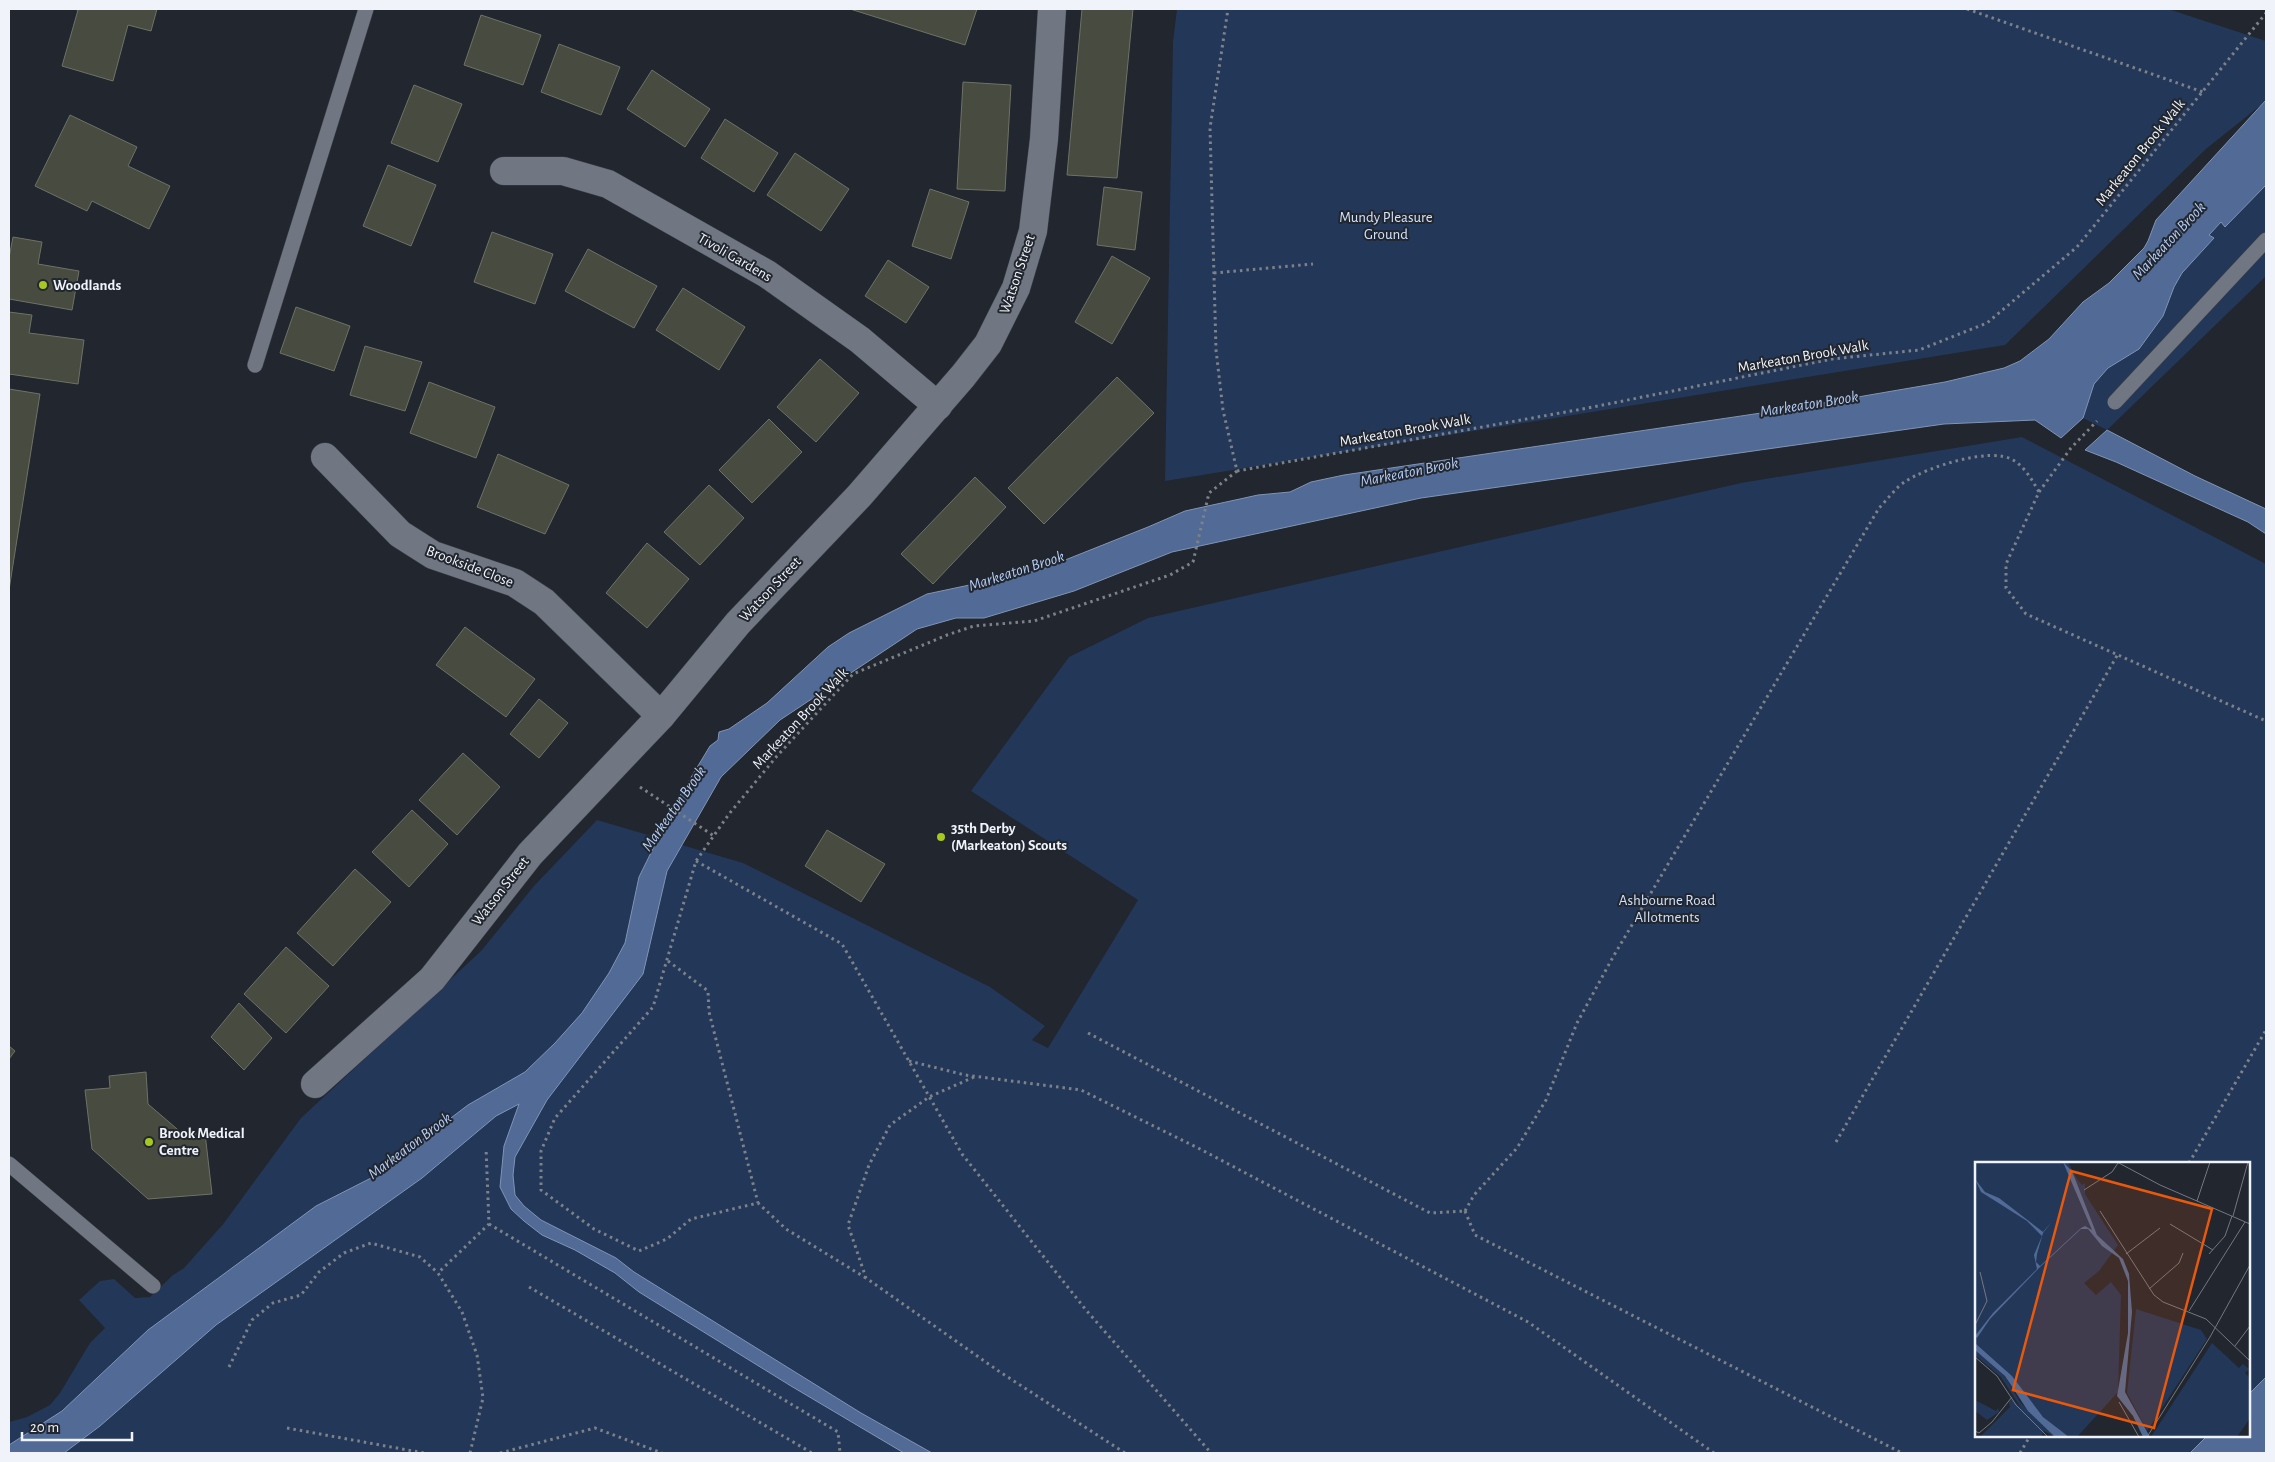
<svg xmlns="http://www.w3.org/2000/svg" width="2275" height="1462" viewBox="0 0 2275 1462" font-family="'Alegreya Sans',sans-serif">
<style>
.green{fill:#233759}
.water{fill:#516b96;stroke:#8194b4}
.building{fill:#484b40;stroke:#6e7266}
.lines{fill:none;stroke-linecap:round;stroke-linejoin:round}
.service-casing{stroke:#3d4149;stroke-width:16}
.minor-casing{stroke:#3d4149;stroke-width:29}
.path{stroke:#7d8289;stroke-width:3;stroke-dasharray:2.5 4;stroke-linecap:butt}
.service{stroke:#717782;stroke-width:15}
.minor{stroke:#717782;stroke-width:28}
.poi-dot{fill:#a7c81f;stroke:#21262f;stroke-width:2}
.labels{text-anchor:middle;stroke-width:4;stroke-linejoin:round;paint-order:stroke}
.street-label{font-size:15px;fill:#f0f4fa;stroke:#21262f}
.park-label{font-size:15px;fill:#d0e1fc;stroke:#21262f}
.poi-label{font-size:15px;font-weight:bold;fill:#f0f4fa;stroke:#21262f;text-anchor:start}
.water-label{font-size:16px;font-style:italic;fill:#b4cdf5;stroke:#21262f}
.inset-road{fill:none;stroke:#747880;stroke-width:1}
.view{fill:#e8590c;fill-opacity:0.15;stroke:#e8590c;stroke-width:2.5}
.inset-edge{fill:none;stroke:#f0f4fa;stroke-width:2.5}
</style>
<rect width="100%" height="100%" fill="#21262f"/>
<g class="green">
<polygon points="1177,9 2168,9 2266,41 2266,101 2206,149 2005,345 1165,481 1173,42"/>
<polygon points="2266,185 2266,276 2107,430 2083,418 2094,384 2108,368 2139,349 2163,316 2174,287 2182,273 2214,238 2209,235 2221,222 2225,227"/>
<polygon points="2022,437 2266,564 2266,1377 2249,1394 2249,1163 1976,1163 1976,1436 2207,1436 2190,1453 9,1453 9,1422 27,1417 50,1405 60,1393 90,1343 105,1328 79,1300 100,1281 114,1279 135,1298 150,1297 173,1275 184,1268 224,1223 301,1118 481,951 534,886 597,820 743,863 990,987 1045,1026 1032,1040 1048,1048 1138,900 971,791 1069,657 1148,618 1741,483"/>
</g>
<g class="water">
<polygon points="2266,100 2266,185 2225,227 2221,222 2209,235 2214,238 2182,273 2174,287 2163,316 2139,349 2108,368 2094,384 2083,418 2061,438 2035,420 1944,424 1421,498 1172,552 1074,591 984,618 956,618 917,629 780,720 721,777 667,871 643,974 547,1100 515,1157 513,1175 515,1195 524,1206 541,1220 616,1258 634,1272 861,1413 932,1453 904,1453 791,1386 639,1292 615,1273 575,1250 542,1235 524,1221 511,1209 500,1187 504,1146 519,1104 496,1116 422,1178 216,1325 100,1426 64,1453 9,1453 9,1445 62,1411 148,1330 316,1206 373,1177 468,1105 525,1072 555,1043 582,1013 609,973 625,943 639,877 675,804 710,746 718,740 719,732 729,729 767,703 828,647 849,633 927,594 1040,570 1148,527 1185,511 1258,495 1290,492 1311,482 1344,475 1788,409 1945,382 2004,368 2020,361 2049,339 2083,302 2109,283 2144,248 2148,241 2156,220"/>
<polygon points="2107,430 2195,476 2266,509 2266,534 2248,522 2116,462 2085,450"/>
<polygon points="2266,1377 2266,1453 2190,1453 2207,1436 2249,1436 2249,1394"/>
</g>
<g class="building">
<polygon points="73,9 157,9 151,31 128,25 113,81 62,66 78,10"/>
<polygon points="850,9 977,9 965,45"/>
<polygon points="1082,9 1133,9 1117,178 1067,175"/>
<polygon points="481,15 541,35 523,85 464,65"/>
<polygon points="559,44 620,67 601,115 541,92"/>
<polygon points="652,70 710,109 685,147 627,109"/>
<polygon points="963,82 1011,85 1005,191 957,189"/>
<polygon points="414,85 462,104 438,162 391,143"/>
<polygon points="70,115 137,147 128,166 170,186 149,229 92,201 87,211 35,186"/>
<polygon points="725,119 778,153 754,192 701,158"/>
<polygon points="795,153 849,189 821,231 767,195"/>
<polygon points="388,165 436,185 411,246 363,226"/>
<polygon points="1104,187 1142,192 1135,250 1097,245"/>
<polygon points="930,189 969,202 951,259 912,246"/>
<polygon points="492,232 553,254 535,304 474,282"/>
<polygon points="13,237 42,242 38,264 79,271 72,310 9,299 9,258"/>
<polygon points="588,249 657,286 634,328 565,291"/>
<polygon points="1112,256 1150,278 1112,344 1075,322"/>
<polygon points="888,260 929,287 906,323 865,296"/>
<polygon points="683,288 745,327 719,370 656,330"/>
<polygon points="296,307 350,326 334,371 280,353"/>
<polygon points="9,312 32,315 29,333 84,340 78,384 9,374"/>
<polygon points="365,346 422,362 405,411 350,395"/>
<polygon points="820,359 859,393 816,442 777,407"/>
<polygon points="1117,377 1154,413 1044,524 1008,488"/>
<polygon points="429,382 495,407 476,458 410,433"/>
<polygon points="9,389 40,394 9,590"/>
<polygon points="769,419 802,452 752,503 719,470"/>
<polygon points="498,454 569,485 545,534 477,507"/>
<polygon points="975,477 1006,507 933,584 901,554"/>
<polygon points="709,485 744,518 700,565 664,532"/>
<polygon points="647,543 689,579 647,628 606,593"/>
<polygon points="465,627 535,679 506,717 436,665"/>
<polygon points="539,699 568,723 539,758 510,734"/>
<polygon points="463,753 500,787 457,835 419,800"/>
<polygon points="412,810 448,844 409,887 372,852"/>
<polygon points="827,830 885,864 861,902 805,866"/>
<polygon points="355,869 391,902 333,966 297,933"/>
<polygon points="286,947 329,986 286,1033 244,994"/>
<polygon points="239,1003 272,1038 244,1070 211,1037"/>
<polygon points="9,1046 15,1051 9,1059"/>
<polygon points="146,1072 148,1104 184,1135 205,1133 212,1194 148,1199 92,1149 85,1090 110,1088 109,1076"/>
</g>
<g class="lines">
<defs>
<g id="service">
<polyline points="255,365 366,9"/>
<polyline points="2115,402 2266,240"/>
<polyline points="9,1164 153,1286"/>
</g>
<g id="minor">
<polyline points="504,171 563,171 608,184 767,274 860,340 938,406"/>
<polyline points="325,457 400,534 433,555 515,583 544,602 661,716"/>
<polyline points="315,1084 432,979 530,854 661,716 738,623 859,496 963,376 988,344 1016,288 1033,231 1044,139 1052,9"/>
</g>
</defs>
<use href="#service" class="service-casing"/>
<use href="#minor" class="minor-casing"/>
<g class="path">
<polyline points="1967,9 2203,92"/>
<polyline points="1214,273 1313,264"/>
<polyline points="1237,471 1588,408 1832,359 1919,350 1987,323 2077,247 2266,13"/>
<polyline points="2039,492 2071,448 2097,421"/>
<polyline points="640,787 714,836"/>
<polyline points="696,861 842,944 962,1154 1086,1310 1211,1453"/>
<polyline points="668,961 708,991 709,1012 758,1203"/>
<polyline points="1088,1033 1430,1213 1465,1211"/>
<polyline points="909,1061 965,1075 1081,1090 1200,1149 1528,1322 1714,1453"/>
<polyline points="974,1077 929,1097 890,1125 869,1165 848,1225 866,1278 1000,1372 1125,1453"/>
<polyline points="1836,1142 2118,654"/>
<polyline points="2189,1163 2266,1030"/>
<path d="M1465 1211 1474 1195 1517 1148 1546 1100 1577 1023 1613 957 1879 508C1887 500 1896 487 1906 481 1926 468 1990 446 2013 460 2025 467 2032 480 2039 492L2006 564V588L2026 614 2266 721"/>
<polyline points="1465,1211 1475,1235 1902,1453"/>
<polyline points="489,1224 838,1432 840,1453"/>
<polyline points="866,1278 786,1229 758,1203 691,1219 667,1239 639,1251 594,1229 541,1190 541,1151 555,1118 653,1007 696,861 729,814 777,756 853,674 947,635 974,626 1034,621 1170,575 1193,562 1209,493 1237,471 1223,410 1216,350 1210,128 1228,9"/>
<polyline points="529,1287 812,1453"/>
<polyline points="229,1367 252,1320 273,1303 301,1295 319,1272 344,1253 371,1243 420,1257 438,1273"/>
<polyline points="287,1428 424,1453"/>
<polyline points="470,1453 483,1398 477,1355 462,1312 438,1273 489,1224 486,1148"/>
<polyline points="500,1453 595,1428 662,1453"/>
<polyline points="2020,1453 2030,1436"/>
</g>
<use href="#service" class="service"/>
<use href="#minor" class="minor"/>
</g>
<g class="poi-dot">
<circle cx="43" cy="285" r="5"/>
<circle cx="941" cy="837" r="5"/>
<circle cx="149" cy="1142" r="5"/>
</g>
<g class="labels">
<g class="street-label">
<text transform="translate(2140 152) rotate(-51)" y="5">Markeaton Brook Walk</text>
<text transform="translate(735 257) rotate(30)" y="5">Tivoli Gardens</text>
<text transform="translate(1017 274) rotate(-71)" y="5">Watson Street</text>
<text transform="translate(1803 356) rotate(-10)" y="5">Markeaton Brook Walk</text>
<text transform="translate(1405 430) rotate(-10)" y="5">Markeaton Brook Walk</text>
<text transform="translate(470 566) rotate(21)" y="5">Brookside Close</text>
<text transform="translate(770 589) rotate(-47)" y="5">Watson Street</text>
<text transform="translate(800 718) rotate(-47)" y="5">Markeaton Brook Walk</text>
<text transform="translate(500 891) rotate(-52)" y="5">Watson Street</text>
</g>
<g class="park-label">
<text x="1386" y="222">Mundy Pleasure<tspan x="1386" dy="17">Ground</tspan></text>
<text x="1667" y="905">Ashbourne Road<tspan x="1667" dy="17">Allotments</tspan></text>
</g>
<g class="poi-label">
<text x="53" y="290">Woodlands</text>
<text x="951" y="833">35th Derby<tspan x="951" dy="17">(Markeaton) Scouts</tspan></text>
<text x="159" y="1138">Brook Medical<tspan x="159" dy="17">Centre</tspan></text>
</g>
<g class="water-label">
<text transform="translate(2168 240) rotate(-47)" y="6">Markeaton Brook</text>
<text transform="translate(1809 403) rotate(-9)" y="6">Markeaton Brook</text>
<text transform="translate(1409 471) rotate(-11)" y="6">Markeaton Brook</text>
<text transform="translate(1016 570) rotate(-18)" y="6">Markeaton Brook</text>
<text transform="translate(673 808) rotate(-55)" y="6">Markeaton Brook</text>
<text transform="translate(409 1145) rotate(-37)" y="6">Markeaton Brook</text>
</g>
</g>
<g transform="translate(1975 1162)">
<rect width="275" height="275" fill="#21262f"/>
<path d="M0 0H93L102 17 107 23 110 21V32L143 83 124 109 109 121 121 133 136 120 146 133 143 230 102 275H94L76 263 53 239 37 214 0 181ZM161 147 226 168 232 177 172 269 152 231ZM237 181 264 206 268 202 274 207 270 211 275 216V256L271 262 262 275H176ZM0 186 30 214 45 240 80 275 69 269 66 275H5L35 245 34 240 37 237 46 246 26 215 0 193ZM0 238 21 249 23 246 24 250 12 258 0 249Z" fill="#233759"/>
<path d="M88 0 97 9 122 73 148 97 154 112 157 150 150 230 175 275H168L158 254 142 234 153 171V119L144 96 127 84 113 67H106L64 106 15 157 2 176 0 174 18 151 62 107 59 93 67 74 52 59 6 30 0 17 10 30 24 36 68 70 75 62 76 61 68 71 62 92 61 100 65 104 106 66 110 64 117 68ZM0 181 37 214 68 255 94 275H80L53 249 30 214 0 188Z" fill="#516b96"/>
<path class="inset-road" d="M142 0 185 23 275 62M109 28 137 10 143 1M222 39 235 0M125 49 179 133 188 140 231 157 275 199M258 54 273 0M195 62 238 88M151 92 185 66M234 92 250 74 257 54M174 127 204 101 208 91M214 149 270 60M0 163 12 139 5 110M260 184 275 164M0 195 22 214 41 243 73 275M144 240 164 275M0 269 4 271 17 260 37 235M172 275 235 175 275 103"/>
<path class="view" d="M96 9 237 47 179 266 38 228Z"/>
<rect width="275" height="275" class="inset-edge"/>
</g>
<rect width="2275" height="1462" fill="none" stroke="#f0f4fa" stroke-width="20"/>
<path d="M22 1432v8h110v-8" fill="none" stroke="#f0f4fa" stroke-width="2.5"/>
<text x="30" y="1432" font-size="15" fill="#f0f4fa" stroke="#21262f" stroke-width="4" paint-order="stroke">20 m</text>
</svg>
